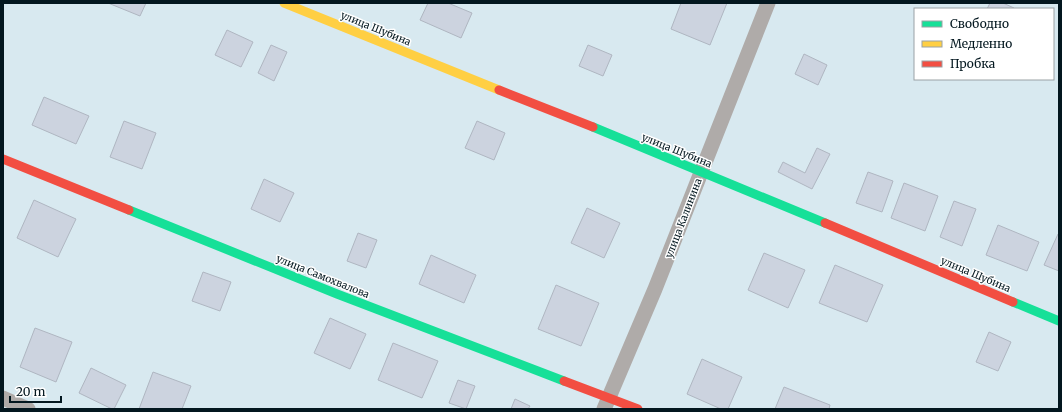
<svg xmlns="http://www.w3.org/2000/svg" width="1062" height="412" viewBox="0 0 1062 412" font-family="Merriweather,serif">
<style>
.building{fill:#ccd3df;stroke:#afb6c1}
.lines{fill:none;stroke-linecap:round;stroke-linejoin:round}
.street{stroke:#afaba9;stroke-width:15}
.fast{stroke:#16e098;stroke-width:9}
.slow{stroke:#ffcf43;stroke-width:9}
.jam{stroke:#f24e42;stroke-width:9}
.labels{text-anchor:middle;stroke-width:3;stroke-linejoin:round;paint-order:stroke}
.street-label{font-size:10px;fill:#03171f;stroke:#fff}
</style>
<rect width="100%" height="100%" fill="#d8e9f0"/>
<g class="building">
<polygon points="108,3 146,3 140,16"/>
<polygon points="428,3 448,3 472,13 461,38 420,20"/>
<polygon points="681,3 727,3 710,45 671,29"/>
<polygon points="990,3 1003,3 1014,8 1014,9 987,9"/>
<polygon points="227,30 253,42 241,67 215,55"/>
<polygon points="271,45 287,52 274,81 258,73"/>
<polygon points="588,45 612,55 603,76 579,66"/>
<polygon points="804,54 827,65 818,85 795,74"/>
<polygon points="44,97 89,116 76,144 32,125"/>
<polygon points="124,121 156,133 142,169 110,157"/>
<polygon points="477,121 505,133 494,160 465,148"/>
<polygon points="817,148 830,154 812,189 778,172 783,162 805,173"/>
<polygon points="868,172 893,181 882,212 856,203"/>
<polygon points="264,179 294,193 280,222 251,209"/>
<polygon points="904,183 938,196 925,231 891,218"/>
<polygon points="34,200 76,219 58,257 17,238"/>
<polygon points="954,201 976,209 962,246 940,237"/>
<polygon points="587,208 620,223 604,258 571,243"/>
<polygon points="998,225 1039,242 1027,271 986,255"/>
<polygon points="358,233 377,240 366,268 347,261"/>
<polygon points="1058,234 1059,235 1059,271 1044,265"/>
<polygon points="764,253 805,270 788,308 748,290"/>
<polygon points="431,255 476,275 464,303 419,284"/>
<polygon points="835,265 883,285 867,322 819,303"/>
<polygon points="203,272 231,282 220,311 192,301"/>
<polygon points="556,285 599,303 581,346 538,329"/>
<polygon points="330,318 366,334 350,369 314,353"/>
<polygon points="35,328 72,342 56,382 20,367"/>
<polygon points="989,332 1011,342 998,371 976,362"/>
<polygon points="393,343 438,361 422,398 378,380"/>
<polygon points="702,359 742,377 728,409 721,409 687,394"/>
<polygon points="91,368 126,385 114,409 112,409 79,393"/>
<polygon points="153,372 191,386 182,409 139,409"/>
<polygon points="458,380 475,386 466,409 449,403"/>
<polygon points="784,387 830,405 829,409 775,409"/>
<polygon points="515,399 530,406 528,409 511,409"/>
</g>
<g class="lines">
<g class="street">
<polyline points="3,398 28,409"/>
<polyline points="604,409 655,289 768,3"/>
</g>
<g class="fast">
<polyline points="593,127 825,223"/>
<polyline points="129,210 337,294 564,381"/>
<polyline points="1013,302 1059,321"/>
</g>
<polyline class="slow" points="284,3 499,90"/>
<g class="jam">
<polyline points="499,90 593,127"/>
<polyline points="3,159 129,210"/>
<polyline points="825,223 1013,302"/>
<polyline points="564,381 638,409"/>
</g>
</g>
<g class="labels">
<g class="street-label">
<text transform="translate(376 28) rotate(22)" y="4">улица Шубина</text>
<text transform="translate(677 150) rotate(22)" y="4">улица Шубина</text>
<text transform="translate(683 218) rotate(-69)" y="4">улица Калинина</text>
<text transform="translate(976 274) rotate(23)" y="4">улица Шубина</text>
<text transform="translate(323 276) rotate(22)" y="4">улица Самохвалова</text>
</g>
</g>
<rect width="1062" height="412" fill="none" stroke="#03171f" stroke-width="8"/>
<rect x="914" y="8" width="140" height="72" fill="#ffffff" stroke="#9aa2a5"/>
<rect x="922" y="21" width="20" height="6" fill="#16e098" stroke="#9aa2a5"/>
<text x="950" y="28" font-size="12" fill="#03171f">Свободно</text>
<rect x="922" y="41" width="20" height="6" fill="#ffcf43" stroke="#9aa2a5"/>
<text x="950" y="48" font-size="12" fill="#03171f">Медленно</text>
<rect x="922" y="61" width="20" height="6" fill="#f24e42" stroke="#9aa2a5"/>
<text x="950" y="68" font-size="12" fill="#03171f">Пробка</text>
<path d="M10 396v6h51v-6" fill="none" stroke="#03171f" stroke-width="2"/>
<text x="16" y="396" font-size="12" fill="#03171f" stroke="#ffffff" stroke-width="3" paint-order="stroke">20 m</text>
</svg>
